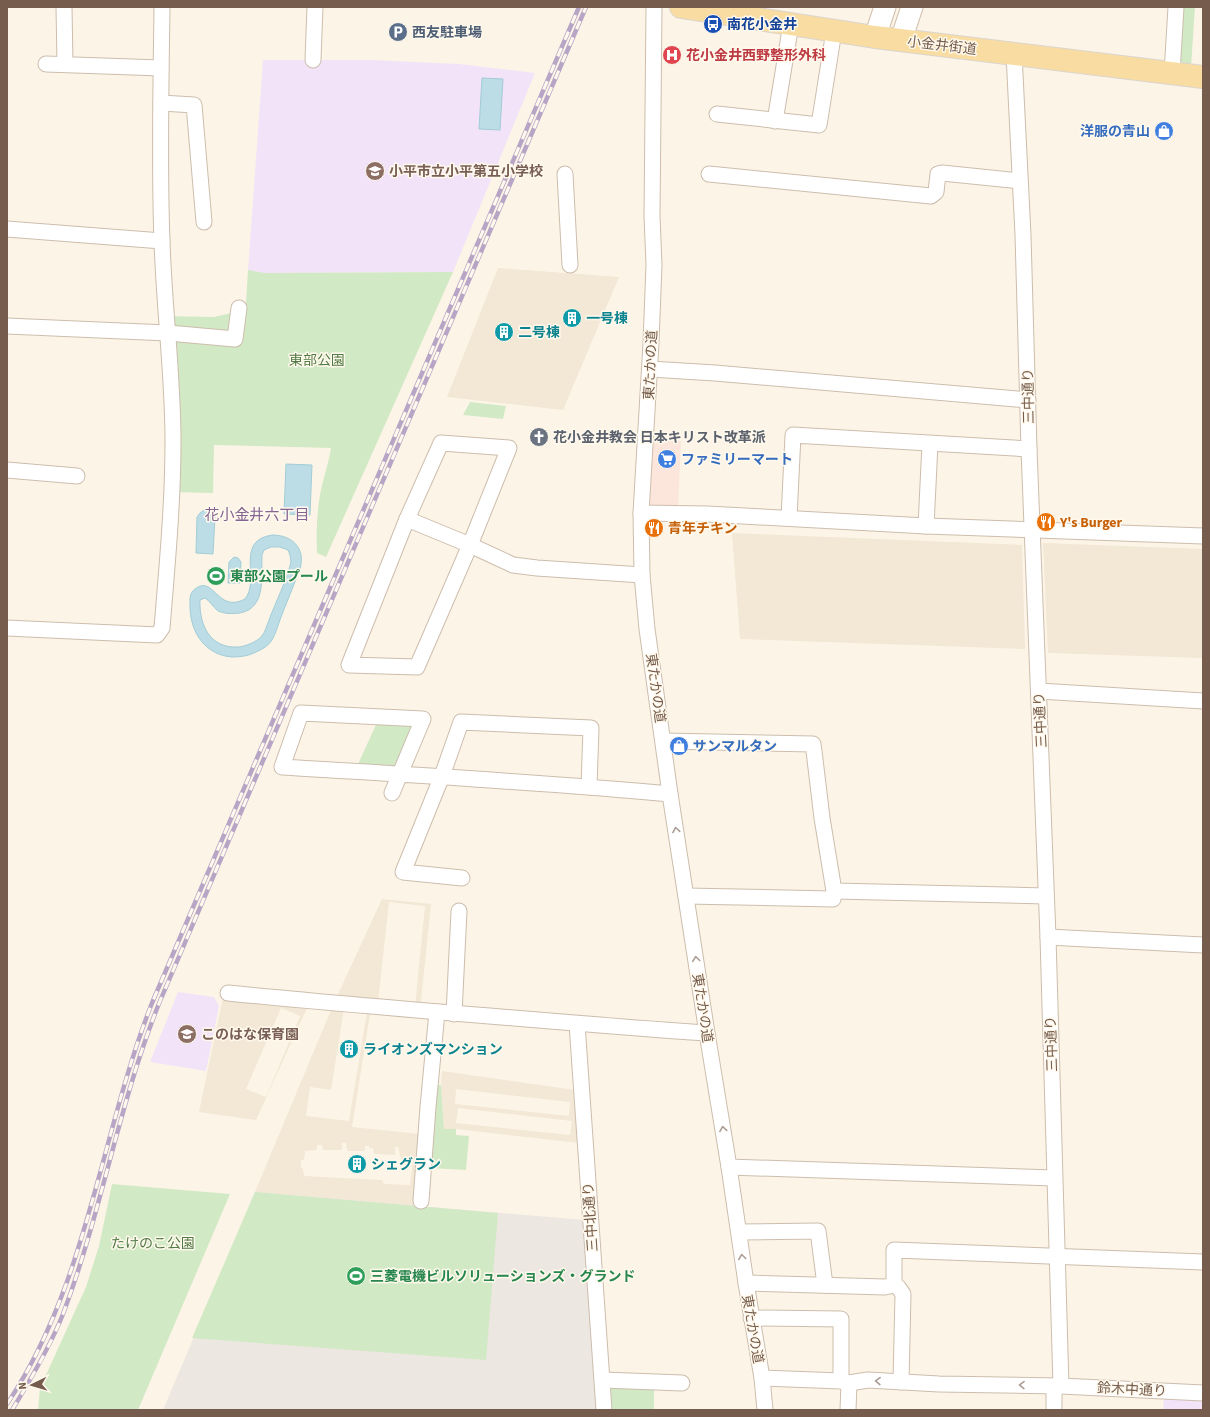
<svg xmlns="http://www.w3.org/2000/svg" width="1210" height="1417" viewBox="0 0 1210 1417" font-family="'Source Sans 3','Noto Sans JP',sans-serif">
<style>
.residential{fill:#f3e7d5;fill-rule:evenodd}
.commercial{fill:#fce6db}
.industrial{fill:#ece7e0}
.education{fill:#f2e3f8}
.green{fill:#d2e9c5}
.water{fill:#bcdde5;stroke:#a2ccd7;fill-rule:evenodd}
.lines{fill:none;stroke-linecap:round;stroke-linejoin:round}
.street-casing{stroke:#cdbdad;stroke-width:17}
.secondary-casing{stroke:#d2bfad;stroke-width:23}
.primary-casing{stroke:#dbd5d0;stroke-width:24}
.street{stroke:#fff;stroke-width:15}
.secondary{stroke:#fff;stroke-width:21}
.primary{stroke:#f8dca1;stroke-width:22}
.rail-casing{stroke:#b8a5c6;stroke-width:4.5}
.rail{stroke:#fff9ed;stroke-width:3;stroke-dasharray:9;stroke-linecap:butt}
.oneway{stroke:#ac9d94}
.labels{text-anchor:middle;stroke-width:3;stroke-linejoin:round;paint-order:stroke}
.transit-label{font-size:14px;font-weight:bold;fill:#164399;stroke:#fff9ed;text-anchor:start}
.service-label{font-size:14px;font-weight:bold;fill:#4e5e75;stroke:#fff9ed;text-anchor:start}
.street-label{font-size:14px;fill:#755c4c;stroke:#fff9ed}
.health-label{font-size:14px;font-weight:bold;fill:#be3a42;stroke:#fff9ed;text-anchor:start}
.shop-label{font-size:14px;font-weight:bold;fill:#366cbe;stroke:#fff9ed;text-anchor:start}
.education-label{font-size:14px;font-weight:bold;fill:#785e54;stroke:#fff9ed;text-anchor:start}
.culture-label{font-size:14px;font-weight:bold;fill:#0d838f;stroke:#fff9ed;text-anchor:start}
.park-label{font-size:14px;fill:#517a44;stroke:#fff9ed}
.worship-label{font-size:14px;font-weight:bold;fill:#5b616d;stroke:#fff9ed;text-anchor:start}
.food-label{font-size:14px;font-weight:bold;fill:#c56008;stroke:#fff9ed;text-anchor:start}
.leisure-label{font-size:14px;font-weight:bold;fill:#27864d;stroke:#fff9ed;text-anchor:start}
.neighbourhood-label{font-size:15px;fill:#846491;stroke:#fff9ed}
</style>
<rect width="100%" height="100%" fill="#fcf5e7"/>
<g class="residential">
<polygon points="498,268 619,277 563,410 447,397"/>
<polygon points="732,533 1022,545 1025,649 740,639"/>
<polygon points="1043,543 1203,549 1203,658 1048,653"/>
<path d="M382 899 431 904 420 1011 371 1008 352 1127 420 1134 417 1206 255 1192 334 1003ZM389 902 425 906 415 1006 378 1002ZM344 1009 367 1012 349 1121 306 1116 310 1087 331 1090ZM342 1143H346L347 1151H365V1146H369L370 1149 373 1148 374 1154 395 1155V1147H398L401 1159 413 1160 410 1185 384 1184 382 1180 304 1176 303 1169 301 1168V1160H304L305 1151 317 1150V1145H322L323 1150H342Z"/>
<path d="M223 998 307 1008 256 1120 199 1112ZM281 1008 300 1016 266 1097 246 1089Z"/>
<path d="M442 1071 575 1090 579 1143 456 1129H444L441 1085ZM456 1089 570 1102 569 1116 455 1104ZM458 1108 572 1121 570 1135 456 1123Z"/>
</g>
<polygon class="commercial" points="649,439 681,441 678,510 649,509"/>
<polygon class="industrial" points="255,1192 585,1220 601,1410 163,1410"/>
<g class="education">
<polygon points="263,60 371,60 459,64 535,73 453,272 264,273 248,270"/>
<polygon points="178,992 214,997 219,1006 206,1071 150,1062"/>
<polygon points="1164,1396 1203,1397 1203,1410 1163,1410"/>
</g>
<g class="green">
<polygon points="1179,7 1195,7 1191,68 1175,67"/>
<path d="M248 270 265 273 453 272 326 557 317 553C316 530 317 507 322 485 325 473 329 461 331 448L214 445 213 493 168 492 164 316 214 317 231 313 246 303Z"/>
<polygon points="470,402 506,406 503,419 463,415"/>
<polygon points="379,718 423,719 399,775 355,771"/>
<polygon points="434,1085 441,1085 444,1129 456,1129 456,1135 469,1136 466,1170 429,1168"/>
<polygon points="112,1184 230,1194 138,1410 38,1410 40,1388 86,1287 99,1246"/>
<polygon points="255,1192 498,1213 486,1360 192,1338"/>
<polygon points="610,1383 654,1385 654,1410 611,1410"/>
</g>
<g class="water">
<polygon points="482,78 503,79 500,130 479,129"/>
<polygon points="286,464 312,465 310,515 284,514"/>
<polygon points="204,510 211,511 215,517 213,554 196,553 197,517 200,513"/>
<path d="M272 535C292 535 306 548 300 569 294 585 287 601 281 617 278 625 276 633 272 640 269 645 263 649 258 651 249 656 241 657 232 657 205 655 190 632 190 606 190 600 189 593 195 589 214 574 217 614 245 599 261 579 234 541 272 535ZM271 547H280L288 550 290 555 291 562C286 582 276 601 269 620 267 625 265 633 261 637 256 642 246 646 239 647 210 649 199 625 200 600L205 598C210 601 213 607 218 611 225 614 233 614 240 613 267 608 261 575 262 555L264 550Z"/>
<polygon points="234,557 238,558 241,562 240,583 228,583 229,562"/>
</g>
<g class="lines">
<defs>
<g id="street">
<polyline points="64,7 65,64"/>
<polyline points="654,7 652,216 654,265 651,343 641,513 642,575 647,629 670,794 707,1033 729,1167 746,1283 762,1378 765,1410"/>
<polyline points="1014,54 1023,235 1029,449 1048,937 1061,1386"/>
<polyline points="313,60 315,7"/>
<polyline points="46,64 161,68"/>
<polyline points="1172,73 1176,7"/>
<polyline points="161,103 194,105 204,222"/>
<polyline points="717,114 819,125 834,31"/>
<polyline points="775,121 791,24"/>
<polyline points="565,174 570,265"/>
<polyline points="709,174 931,196 936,192 938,174 942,173 1020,181"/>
<polyline points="7,229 162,241"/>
<polyline points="7,326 168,333 235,339 239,308"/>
<polyline points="650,369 715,373 1028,400"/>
<polygon points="441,443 509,448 470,545 417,667 349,665 407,519"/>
<polyline points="7,470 77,476"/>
<polyline points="641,513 707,514 926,526 1203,536"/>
<polyline points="789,518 793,435 1029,449"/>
<polyline points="407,519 470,545 513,565 537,568 642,575"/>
<polyline points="926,526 930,444"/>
<path d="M7 628 157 635 162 628C167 566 173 504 173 441 173 374 164 308 162 241 159 163 161 85 162 7"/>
<polyline points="1039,691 1203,701"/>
<polyline points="663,741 813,744 814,751 822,818 834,891 833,899 686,896"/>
<path d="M392 793 423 719 301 713 282 767C411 775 541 782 670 794"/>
<polyline points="462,878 403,872 442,776 461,722 591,728 589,787"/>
<polyline points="834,891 1046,896"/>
<polyline points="1048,937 1203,945"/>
<path d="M228 993C327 1003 426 1011 526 1019 586 1024 646 1029 707 1033"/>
<polyline points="454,1014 459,911"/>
<polyline points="577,1024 604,1410"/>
<polyline points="729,1167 1054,1178"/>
<polyline points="421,1201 428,1107 437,1012"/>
<polyline points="739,1232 818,1231 825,1285"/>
<polyline points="746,1283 885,1287 894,1285 894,1250 1203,1262"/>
<polyline points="894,1285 898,1287 903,1294 901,1382"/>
<polyline points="751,1318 841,1319 841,1381"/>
<polyline points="762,1378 841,1381 849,1383 868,1380 939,1384 1061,1386 1203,1393"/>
<polyline points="603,1380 682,1383"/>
<polyline points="848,1410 849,1383"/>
<polyline points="1054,1410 1054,1386"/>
</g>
<g id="secondary">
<polyline points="875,37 885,7"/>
<polyline points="901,40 912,7"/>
</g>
<polyline id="primary" points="681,7 875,37 1203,77"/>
</defs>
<use href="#street" class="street-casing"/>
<use href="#secondary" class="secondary-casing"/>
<use href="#primary" class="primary-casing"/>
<use href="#street" class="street"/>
<use href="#secondary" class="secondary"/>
<use href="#primary" class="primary"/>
<defs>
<g id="rail">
<path d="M7 1404C88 1284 100 1135 152 1003L579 7"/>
<path d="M12 1410C31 1379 50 1347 63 1314 102 1211 119 1102 160 1001L586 7"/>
</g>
</defs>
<use href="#rail" class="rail-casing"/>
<use href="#rail" class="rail"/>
</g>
<defs><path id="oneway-chevron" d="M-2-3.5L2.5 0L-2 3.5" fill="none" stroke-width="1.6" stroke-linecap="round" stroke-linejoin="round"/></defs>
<g class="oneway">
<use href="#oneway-chevron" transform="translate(676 830) rotate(-99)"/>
<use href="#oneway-chevron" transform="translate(696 959) rotate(-98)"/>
<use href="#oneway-chevron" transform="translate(723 1129) rotate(-99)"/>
<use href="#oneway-chevron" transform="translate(742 1257) rotate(-98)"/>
<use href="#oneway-chevron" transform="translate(878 1381) rotate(-178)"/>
<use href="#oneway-chevron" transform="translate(1022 1385) rotate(-179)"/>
</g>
<defs>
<symbol id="bus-disc" viewBox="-11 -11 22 22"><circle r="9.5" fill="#1a4fb4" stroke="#fff9ed"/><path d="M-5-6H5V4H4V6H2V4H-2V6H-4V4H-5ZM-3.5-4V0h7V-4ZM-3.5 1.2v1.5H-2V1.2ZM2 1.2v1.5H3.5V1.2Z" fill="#fff"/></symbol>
<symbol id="parking-disc" viewBox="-11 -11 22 22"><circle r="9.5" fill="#5c6f8a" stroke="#fff9ed"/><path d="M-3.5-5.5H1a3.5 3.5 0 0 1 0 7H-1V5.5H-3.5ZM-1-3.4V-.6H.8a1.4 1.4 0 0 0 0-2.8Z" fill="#fff"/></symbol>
<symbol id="hospital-disc" viewBox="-11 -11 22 22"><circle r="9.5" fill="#e0444e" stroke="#fff9ed"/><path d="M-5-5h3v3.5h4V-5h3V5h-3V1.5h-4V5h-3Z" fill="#fff"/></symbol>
<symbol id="shop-disc" viewBox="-11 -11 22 22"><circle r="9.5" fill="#3f7fe0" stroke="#fff9ed"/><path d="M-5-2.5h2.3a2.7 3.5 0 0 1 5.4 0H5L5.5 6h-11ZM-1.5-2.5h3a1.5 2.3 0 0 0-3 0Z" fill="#fff"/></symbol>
<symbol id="school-disc" viewBox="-11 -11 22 22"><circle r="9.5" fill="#8d6e63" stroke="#fff9ed"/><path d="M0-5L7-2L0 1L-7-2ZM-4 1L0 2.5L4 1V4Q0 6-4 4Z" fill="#fff"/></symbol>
<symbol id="building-disc" viewBox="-11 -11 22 22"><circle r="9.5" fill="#0f9aa8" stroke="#fff9ed"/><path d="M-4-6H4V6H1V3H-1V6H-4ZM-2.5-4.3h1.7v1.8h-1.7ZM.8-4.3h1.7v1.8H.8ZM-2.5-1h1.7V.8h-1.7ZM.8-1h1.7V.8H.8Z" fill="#fff"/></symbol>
<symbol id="church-disc" viewBox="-11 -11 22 22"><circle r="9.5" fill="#6b7280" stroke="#fff9ed"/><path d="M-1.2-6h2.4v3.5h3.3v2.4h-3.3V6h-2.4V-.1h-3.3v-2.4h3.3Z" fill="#fff"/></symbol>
<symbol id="supermarket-disc" viewBox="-11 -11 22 22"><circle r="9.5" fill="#3f7fe0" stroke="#fff9ed"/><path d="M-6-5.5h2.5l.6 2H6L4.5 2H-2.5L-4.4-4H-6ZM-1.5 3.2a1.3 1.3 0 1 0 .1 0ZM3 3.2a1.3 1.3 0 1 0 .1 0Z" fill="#fff"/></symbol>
<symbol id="restaurant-disc" viewBox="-11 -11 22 22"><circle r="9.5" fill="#e8710a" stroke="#fff9ed"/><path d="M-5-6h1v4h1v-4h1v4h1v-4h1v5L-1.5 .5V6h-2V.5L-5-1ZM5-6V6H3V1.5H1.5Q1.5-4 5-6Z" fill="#fff"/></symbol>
<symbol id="stadium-disc" viewBox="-11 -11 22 22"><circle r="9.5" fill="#2e9e5b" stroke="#fff9ed"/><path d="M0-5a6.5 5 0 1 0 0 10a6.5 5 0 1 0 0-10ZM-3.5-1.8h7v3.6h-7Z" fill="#fff"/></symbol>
</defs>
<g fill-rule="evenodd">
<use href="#bus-disc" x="702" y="13" width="22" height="22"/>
<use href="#parking-disc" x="387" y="21" width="22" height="22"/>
<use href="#hospital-disc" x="661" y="44" width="22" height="22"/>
<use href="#shop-disc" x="1153" y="120" width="22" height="22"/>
<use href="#school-disc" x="364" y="160" width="22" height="22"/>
<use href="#building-disc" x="561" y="307" width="22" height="22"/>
<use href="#building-disc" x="493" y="321" width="22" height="22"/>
<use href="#church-disc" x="528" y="426" width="22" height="22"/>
<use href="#supermarket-disc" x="656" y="448" width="22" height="22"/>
<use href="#restaurant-disc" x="1035" y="511" width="22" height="22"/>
<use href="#restaurant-disc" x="643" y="517" width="22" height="22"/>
<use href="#stadium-disc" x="205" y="565" width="22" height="22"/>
<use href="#shop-disc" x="668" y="735" width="22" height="22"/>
<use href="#school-disc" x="176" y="1023" width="22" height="22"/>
<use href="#building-disc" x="338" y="1038" width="22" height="22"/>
<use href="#building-disc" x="346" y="1153" width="22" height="22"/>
<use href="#stadium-disc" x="345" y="1265" width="22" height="22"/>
</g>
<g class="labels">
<g class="transit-label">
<text x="727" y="29">南花小金井</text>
</g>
<g class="service-label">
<text x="412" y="37">西友駐車場</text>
</g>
<g class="street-label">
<text transform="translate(942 45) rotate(7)" y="5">小金井街道</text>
<text transform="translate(650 365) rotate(-87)" y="5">東たかの道</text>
<text transform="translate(1028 396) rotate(-91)" y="5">三中通り</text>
<text transform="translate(656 688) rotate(82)" y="5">東たかの道</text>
<text transform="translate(1040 720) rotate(-93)" y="5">三中通り</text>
<text transform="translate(703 1008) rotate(81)" y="5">東たかの道</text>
<text transform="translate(1051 1044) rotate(-92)" y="5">三中通り</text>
<text transform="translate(590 1217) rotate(-94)" y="5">三中北通り</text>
<text transform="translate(753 1329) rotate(80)" y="5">東たかの道</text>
<text transform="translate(1132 1389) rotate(3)" y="5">鈴木中通り</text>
</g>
<g class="health-label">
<text x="686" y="60">花小金井西野整形外科</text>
</g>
<g class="shop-label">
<text x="1150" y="136" text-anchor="end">洋服の青山</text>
<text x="681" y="464">ファミリーマート</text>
<text x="693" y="751">サンマルタン</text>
</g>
<g class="education-label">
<text x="389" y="176">小平市立小平第五小学校</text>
<text x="201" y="1039">このはな保育園</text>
</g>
<g class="culture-label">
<text x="586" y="323">一号棟</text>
<text x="518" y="337">二号棟</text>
<text x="363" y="1054">ライオンズマンション</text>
<text x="371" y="1169">シェグラン</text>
</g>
<g class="park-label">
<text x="317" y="365">東部公園</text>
<text x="153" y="1248">たけのこ公園</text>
</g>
<g class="worship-label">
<text x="553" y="442">花小金井教会 日本キリスト改革派</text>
</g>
<g class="food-label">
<text x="1060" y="527">Y's Burger</text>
<text x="668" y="533">青年チキン</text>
</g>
<g class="leisure-label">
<text x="230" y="581">東部公園プール</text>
<text x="370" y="1281">三菱電機ビルソリューションズ・グランド</text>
</g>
<g class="neighbourhood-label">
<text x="257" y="520">花小金井六丁目</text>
</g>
</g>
<rect width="1210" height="1417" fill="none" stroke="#755c4c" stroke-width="16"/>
<g transform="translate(32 1385) rotate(265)" stroke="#fff9ed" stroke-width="3" paint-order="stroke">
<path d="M0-3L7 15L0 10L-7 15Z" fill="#755c4c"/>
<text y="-6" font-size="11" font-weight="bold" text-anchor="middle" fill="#755c4c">N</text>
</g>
</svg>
